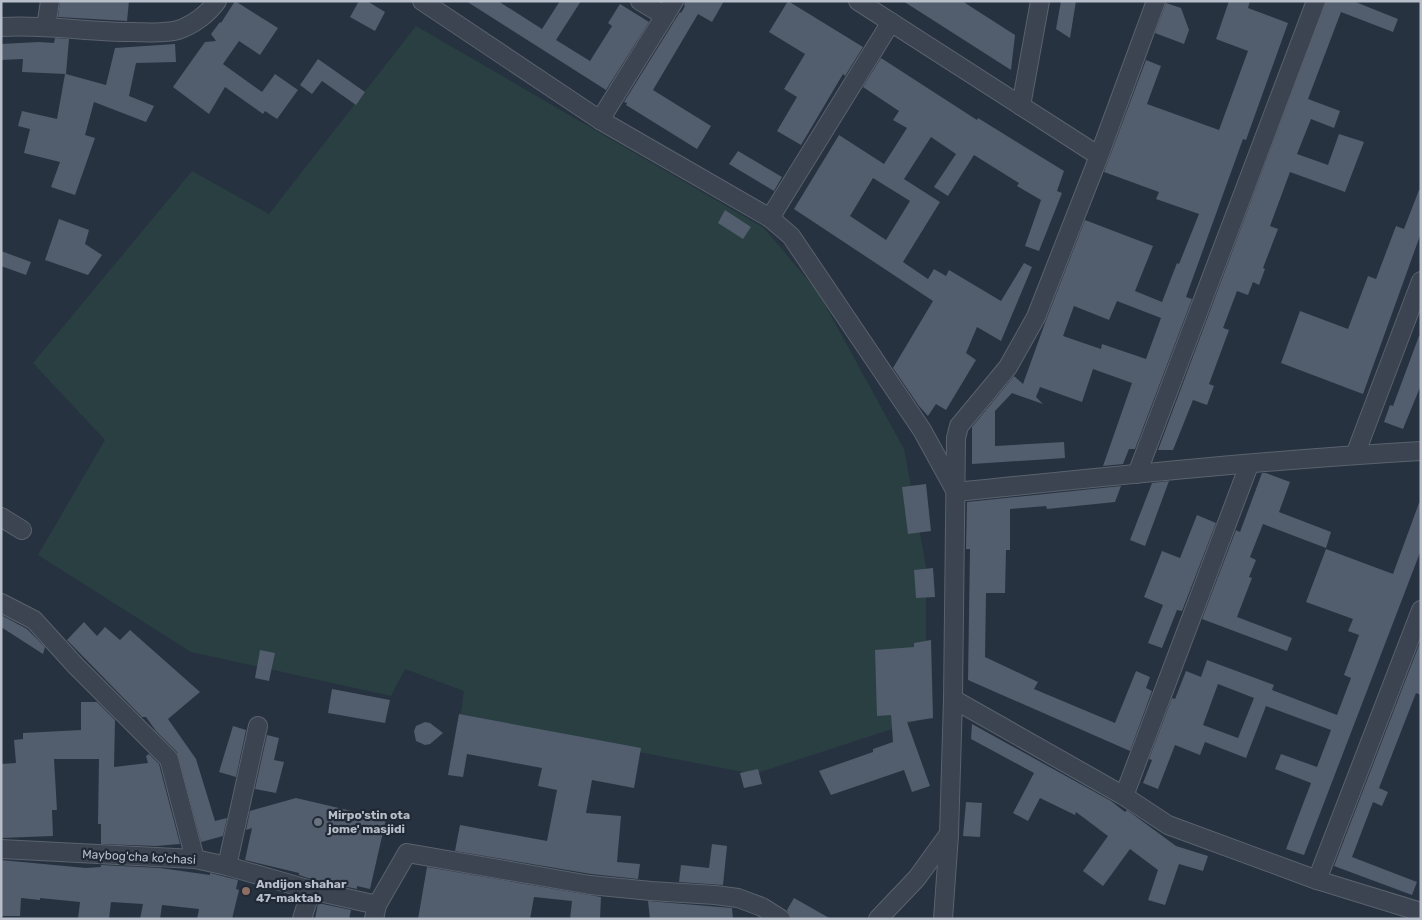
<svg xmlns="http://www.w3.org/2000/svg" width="1422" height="920" viewBox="0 0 1422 920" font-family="Rubik,sans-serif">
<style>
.green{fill:#293f41}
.building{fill:#525d6d;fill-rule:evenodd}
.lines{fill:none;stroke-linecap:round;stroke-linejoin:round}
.minor-casing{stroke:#59626d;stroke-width:20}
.minor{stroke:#3b4450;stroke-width:18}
.worship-dot{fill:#6b7280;stroke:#202935;stroke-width:2}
.education-dot{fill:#8d6e63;stroke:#202935;stroke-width:2}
.labels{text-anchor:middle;stroke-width:4.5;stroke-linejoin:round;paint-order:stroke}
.poi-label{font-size:12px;font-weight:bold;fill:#b8bfca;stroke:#202935;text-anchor:start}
.street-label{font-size:12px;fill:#b8bfca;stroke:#202935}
</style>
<rect width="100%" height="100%" fill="#273240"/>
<polygon class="green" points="416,26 764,228 818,292 904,449 926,566 926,718 754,774 460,718 464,691 405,669 391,696 191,652 38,555 105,440 33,363 192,171 269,214"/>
<g class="building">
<polygon points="60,1 129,1 127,21 58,17"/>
<polygon points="235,1 278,28 260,55 239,41 223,64 262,92 275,74 298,90 277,119 265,111 263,114 225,87 209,114 173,87 205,42 216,41 211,34 220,22 221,23"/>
<polygon points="359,1 367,1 385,12 375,31 350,17"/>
<polygon points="466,1 498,1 542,29 560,1 581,1 556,40 590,61 612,26 608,23 620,4 649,22 606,90"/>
<polygon points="685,1 724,1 712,22 698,14 653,90 711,126 697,149 626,105 627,103 624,102 680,12 681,13 685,6 684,5"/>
<polygon points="788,1 863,47 845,76 843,74 801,145 777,131 797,97 784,89 805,54 769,32"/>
<polygon points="903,1 962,1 1015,35 1011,70"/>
<polygon points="1061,1 1076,1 1070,38 1056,29"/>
<path d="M1229 1H1250L1248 8 1288 23 1246 140 1243 139 1186 297 1192 299 1135 449H1129L1123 464 1103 466 1132 383 1093 369 1082 402 1040 387 1036 397 1043 404 1012 393 995 411V446L1064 442 1065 458 972 464V427L1014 376 1023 384 1045 323 1085 220 1153 246 1135 291 1162 302 1177 263 1179 264 1199 214 1156 199 1159 192 1104 172 1146 60 1161 66 1147 104 1219 130 1248 51 1216 39ZM1117 301 1161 318 1146 359 1102 344 1101 349 1063 336 1074 306 1109 320Z"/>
<polygon points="1326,1 1353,1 1398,19 1393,32 1341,12 1308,99 1340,111 1334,128 1311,119 1297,154 1328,165 1339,134 1364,142 1345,192 1290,172 1270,226 1278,229 1263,268 1265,269 1259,285 1253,282 1248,295 1237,291 1223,328 1229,330 1209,384 1214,386 1207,405 1193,400 1173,450 1158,450"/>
<polygon points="1166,3 1181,8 1189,30 1184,44 1155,33"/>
<polygon points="55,38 69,39 66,74 106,85 115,48 175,44 176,62 136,63 129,96 154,106 146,122 94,102 85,135 95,138 75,195 51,187 60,162 24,153 30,129 18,126 22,111 57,119 65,74 22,72 23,59 1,60 1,44 39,42 54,43"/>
<path d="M881 58 977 120 978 118 1064 171 1057 191 1062 193 1039 251 1025 246 1041 200 1017 186 1019 183 974 155 948 196 934 187 956 154 931 137 904 179 940 202 903 262 928 279 934 269 946 276 949 270 1001 301 1024 263 1032 267 1001 341 977 327 966 353 976 360 946 410 936 404 928 416 919 406 893 368 933 301 794 209 839 135 884 164 907 128 893 120 899 111 863 87ZM873 178 910 201 886 240 850 216Z"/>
<polygon points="318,59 365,92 356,105 322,81 312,94 300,85"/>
<polygon points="738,151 782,177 774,191 729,164"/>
<polygon points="1419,190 1421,190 1421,233 1363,394 1281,363 1300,311 1348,329 1368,276 1376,279 1396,226 1404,229"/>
<polygon points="725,210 751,227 743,239 718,223"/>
<polygon points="59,219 89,230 85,244 102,255 88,275 45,260"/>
<polygon points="1,251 31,262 26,275 1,266"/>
<polygon points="1419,336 1421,336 1421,385 1403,429 1384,422 1390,405 1393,406"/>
<polygon points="1262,473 1266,473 1290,482 1279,512 1331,532 1326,548 1263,524 1250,557 1256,560 1249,577 1252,578 1237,617 1292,638 1287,651 1202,619 1236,530 1240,532"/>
<polygon points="1169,481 1145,546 1130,540 1152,483"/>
<polygon points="926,484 931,531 908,534 902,487"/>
<polygon points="1121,486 1115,502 1047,509 1046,506 1010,509 1010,550 1006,550 1005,593 986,593 985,657 1038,682 1034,689 1115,723 1136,671 1150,677 1146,688 1152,691 1130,751 968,680 970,549 966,549 967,502"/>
<path d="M1419 503H1421V550L1304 855 1286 849 1311 783 1275 769 1281 754 1317 767 1331 730 1266 706 1246 758 1205 742 1200 755 1175 745 1158 789 1143 783 1152 760 1149 759 1172 698 1175 699 1186 671 1201 677 1207 660 1274 685 1272 690 1337 715 1351 678 1344 675 1359 635 1348 631 1353 619 1306 602 1326 549 1393 574ZM1218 684 1254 698 1238 738 1203 725Z"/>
<polygon points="1197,515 1216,523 1182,611 1177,610 1162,648 1148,643 1163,605 1144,597 1162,551 1180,558"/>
<polygon points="933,568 935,597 916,598 914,570"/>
<polygon points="1,615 27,629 45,647 43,654 1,627"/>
<polygon points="84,622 97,636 105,627 120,640 130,630 200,692 168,719 196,759 215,821 227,818 223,836 201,842 177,752 156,731 146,717 142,717 67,640"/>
<polygon points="931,640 933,718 907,722 930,786 912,792 904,770 831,795 819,771 873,752 873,749 893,742 891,715 877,716 875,650 914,647 914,643"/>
<polygon points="1421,640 1421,695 1416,693 1379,788 1388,792 1382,806 1373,802 1352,857 1417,882 1412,895 1334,866"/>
<polygon points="260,650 275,653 269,681 255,678"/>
<polygon points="332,689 390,700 385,723 328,713"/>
<polygon points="81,702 97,702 115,720 114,767 148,763 146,756 149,754 159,764 180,844 156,846 101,844 101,824 98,824 99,759 54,759 57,810 52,810 53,836 1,838 1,764 16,763 14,740 23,739 23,733 81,730"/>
<polygon points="459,714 641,748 634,788 592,780 586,813 621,816 617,862 640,864 638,879 591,874 455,851 460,825 547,841 557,790 538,786 542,768 467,754 463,777 448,775"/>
<polygon points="425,722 430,723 443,733 430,744 425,745 416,741 414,731 416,726"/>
<polygon points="972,724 1111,801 1125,812 1127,810 1176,846 1208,856 1203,871 1179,864 1165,905 1148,900 1158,870 1130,849 1103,886 1083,871 1108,836 1076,812 1075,815 1040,798 1028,821 1013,813 1034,773 971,739"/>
<polygon points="233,726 246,730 236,777 219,772"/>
<polygon points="267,735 279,738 274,760 284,762 276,793 255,789"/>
<polygon points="758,769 762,784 744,788 740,773"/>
<polygon points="296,798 386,819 370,889 357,886 357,889 314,880 299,875 299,873 245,860 252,828 246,830 250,811"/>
<polygon points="966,802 982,803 980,837 963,836"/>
<polygon points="712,844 727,846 723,885 679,882 681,865 709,868"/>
<polygon points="1,860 86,868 101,867 101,865 160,868 210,875 210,873 238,880 236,889 239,890 232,919 197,919 199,909 162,905 160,919 140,919 143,904 111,902 109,919 78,919 80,902 40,898 40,900 21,898 20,916 1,916"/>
<polygon points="427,867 601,897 600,919 570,919 572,901 534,897 530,919 418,919"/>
<polygon points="794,898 831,919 791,918 787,910"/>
<polygon points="648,901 732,908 733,919 650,919"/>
<polygon points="318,903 351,910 349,919 315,919"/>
</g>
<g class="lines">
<defs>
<g id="minor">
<path d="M422 1 600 120 770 218 791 236 922 430 956 492C1111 476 1266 460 1421 451"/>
<polyline points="640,1 665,16"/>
<polyline points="858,1 1099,156"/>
<path d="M1 27C45 24 88 32 132 32 146 32 163 34 178 30 193 25 208 14 217 1"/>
<polyline points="46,27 50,1"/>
<polyline points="1021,106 1040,1"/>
<polyline points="600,120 674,1"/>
<polyline points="770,218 891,22"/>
<polyline points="1355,455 1421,281"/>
<polyline points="1137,474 1316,1"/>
<polyline points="1,517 22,530"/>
<polyline points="1,603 34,620 76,666 169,759 195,859"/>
<polyline points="953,699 1124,796 1168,825 1317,880 1421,912"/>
<polyline points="1124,796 1249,465"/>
<polyline points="1,849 195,859 227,866 311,890 377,905 374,919"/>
<polyline points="227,866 258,726"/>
<polyline points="1317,880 1421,610"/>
<polyline points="377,905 407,853 590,885 651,891 715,895 738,898 762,907 781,919"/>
<polyline points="302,919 311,890"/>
<polyline points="878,919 917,878 948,835"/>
<polyline points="943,919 949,835 953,699 956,438 959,426 1008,367 1036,317 1099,156 1156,1"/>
</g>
</defs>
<use href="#minor" class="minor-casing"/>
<use href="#minor" class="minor"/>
</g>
<circle class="worship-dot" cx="318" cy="822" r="5"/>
<circle class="education-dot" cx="246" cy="891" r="5"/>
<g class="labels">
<g class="poi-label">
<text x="328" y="819">Mirpo'stin ota<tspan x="328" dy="14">jome' masjidi</tspan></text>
<text x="256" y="888">Andijon shahar<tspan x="256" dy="14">47-maktab</tspan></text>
</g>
<g class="street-label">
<text transform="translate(139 857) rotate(3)" y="4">Maybog'cha ko'chasi</text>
</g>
</g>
<rect width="1422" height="920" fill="none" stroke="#b8bfca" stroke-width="5"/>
</svg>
